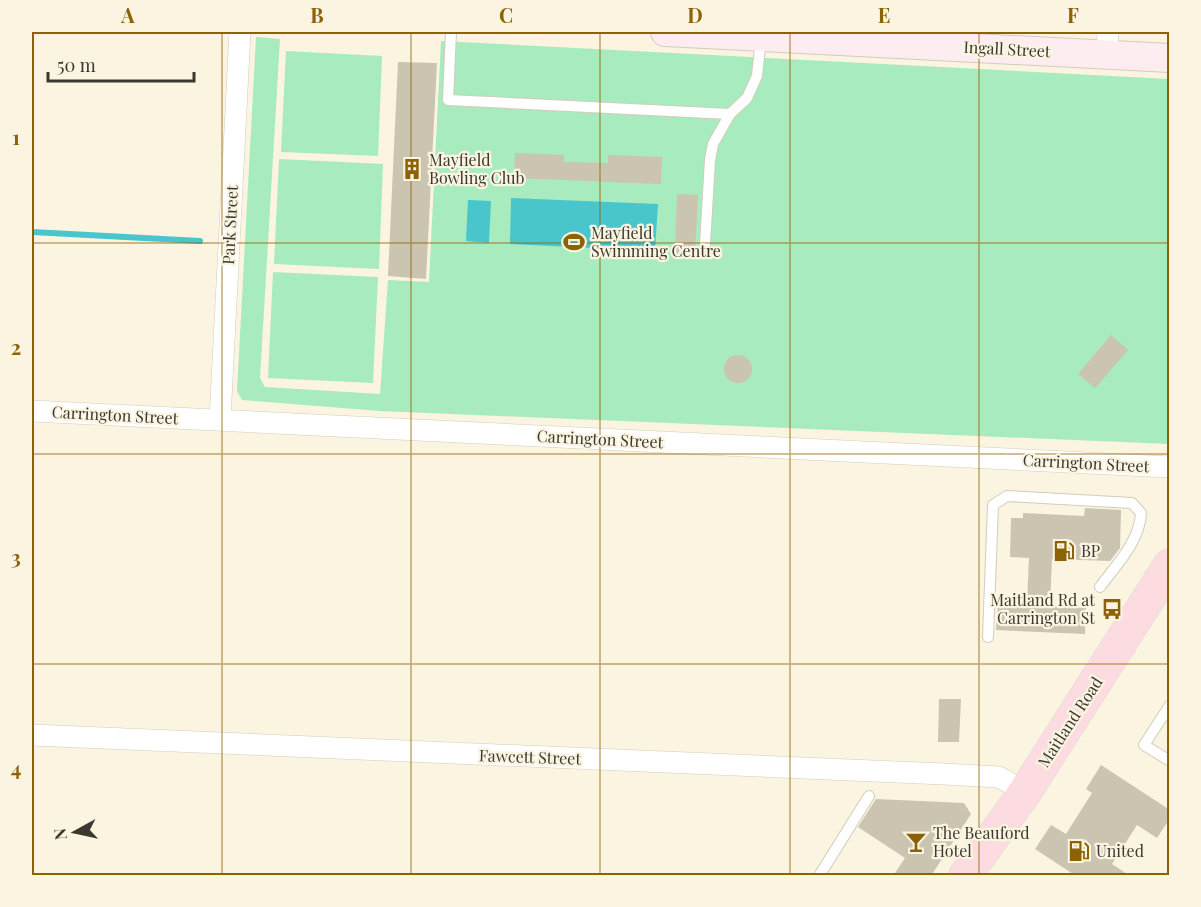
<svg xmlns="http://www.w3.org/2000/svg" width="1201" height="907" viewBox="0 0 1201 907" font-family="'Playfair Display',serif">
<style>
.green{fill:#a8ebbf}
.water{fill:#49c6cc}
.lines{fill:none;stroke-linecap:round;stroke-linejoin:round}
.stream{stroke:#49c6cc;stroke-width:6}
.building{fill:#cac4b1}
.service-casing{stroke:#d2cdba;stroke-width:12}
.minor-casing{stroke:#d2cdba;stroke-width:22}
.secondary-casing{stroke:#d2cdba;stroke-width:30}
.primary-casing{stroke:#dcdbda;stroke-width:34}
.service{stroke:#fff;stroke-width:10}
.minor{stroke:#fff;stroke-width:21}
.secondary{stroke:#feedf0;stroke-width:28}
.primary{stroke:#fddce1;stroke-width:33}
.grid{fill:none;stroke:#8c6205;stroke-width:1.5;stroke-opacity:0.55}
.labels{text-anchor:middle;stroke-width:4.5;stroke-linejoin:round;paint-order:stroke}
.street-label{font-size:16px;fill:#3a3830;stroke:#faf4e1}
.poi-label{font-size:16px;fill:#3a3830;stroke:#faf4e1;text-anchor:start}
.neatline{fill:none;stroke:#8c6205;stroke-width:2}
.grid-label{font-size:20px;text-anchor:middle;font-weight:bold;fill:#8c6205}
</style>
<rect width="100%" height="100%" fill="#faf4e1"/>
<g class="green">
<polygon points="256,37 280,39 260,378 265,387 380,394 388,280 429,282 441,41 1169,79 1169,444 380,411 242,400 237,391"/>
<polygon points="286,51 382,56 378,156 281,152"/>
<polygon points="279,159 383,164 379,269 274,264"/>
<polygon points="273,272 378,277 373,383 268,378"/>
</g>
<g class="water">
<polygon points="511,198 658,204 655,251 510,244"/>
<polygon points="468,200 491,201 489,243 466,241"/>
</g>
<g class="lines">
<polyline class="stream" points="32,232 200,241"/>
</g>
<g class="building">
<polygon points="398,62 437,63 426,279 388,276"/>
<polygon points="515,153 564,155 564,162 608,163 608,155 662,157 661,184 514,178"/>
<polygon points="677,194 698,195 695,253 675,252"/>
<polygon points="1111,335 1128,350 1095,388 1078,374"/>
<circle cx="738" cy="369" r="14"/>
<polygon points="1085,508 1121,510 1120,548 1110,561 1052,559 1050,606 1086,608 1085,634 996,630 998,604 1027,605 1029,558 1010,557 1011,518 1023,518 1023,513 1084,516"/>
<polygon points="939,699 961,699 959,742 938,742"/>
<polygon points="1101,765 1170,810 1170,818 1157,838 1137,825 1112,864 1130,876 1076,876 1035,849 1051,825 1066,834 1092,793 1086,789"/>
<polygon points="876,799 964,803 971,814 931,876 893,876 905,858 858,827"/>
</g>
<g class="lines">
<defs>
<g id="service">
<polyline points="451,32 448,100 730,114 747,98 757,76 761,38"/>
<polyline points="705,244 710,160 713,144 730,114"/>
<path d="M988 637 993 505 1007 496 1132 503 1141 513C1140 541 1116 565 1100 587"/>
<polyline points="1170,705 1144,745 1170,761"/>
<polyline points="819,876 869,796"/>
</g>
<g id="minor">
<polyline points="1107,54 1108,32"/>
<polyline points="32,411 1170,467"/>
<polyline points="220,419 240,32"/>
<polyline points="32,735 944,774 999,777 1025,792"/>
</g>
<polyline id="secondary" points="665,32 1170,58"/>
<polyline id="primary" points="965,876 1025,792 1170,565"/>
</defs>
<use href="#service" class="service-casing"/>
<use href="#minor" class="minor-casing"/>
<use href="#secondary" class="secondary-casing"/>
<use href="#primary" class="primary-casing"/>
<use href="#service" class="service"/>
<use href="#minor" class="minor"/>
<use href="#secondary" class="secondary"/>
<use href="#primary" class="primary"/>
</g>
<path class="grid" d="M222 32V876M411 32V876M600 32V876M790 32V876M979 32V876M32 243H1170M32 454H1170M32 664H1170"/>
<defs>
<symbol id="building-bare" viewBox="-9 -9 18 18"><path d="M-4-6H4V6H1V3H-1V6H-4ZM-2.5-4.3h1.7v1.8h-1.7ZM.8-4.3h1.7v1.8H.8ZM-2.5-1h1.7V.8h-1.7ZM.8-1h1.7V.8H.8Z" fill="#8c6205" stroke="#faf4e1" stroke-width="2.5" paint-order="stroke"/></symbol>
<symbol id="stadium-bare" viewBox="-9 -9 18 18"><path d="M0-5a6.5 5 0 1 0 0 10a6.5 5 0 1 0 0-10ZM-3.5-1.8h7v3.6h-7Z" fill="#8c6205" stroke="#faf4e1" stroke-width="2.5" paint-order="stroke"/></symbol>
<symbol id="fuel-bare" viewBox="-9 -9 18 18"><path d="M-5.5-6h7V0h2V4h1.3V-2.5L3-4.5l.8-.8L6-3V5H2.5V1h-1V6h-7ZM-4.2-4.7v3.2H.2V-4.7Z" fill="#8c6205" stroke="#faf4e1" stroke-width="2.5" paint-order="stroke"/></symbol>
<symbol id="bus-bare" viewBox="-9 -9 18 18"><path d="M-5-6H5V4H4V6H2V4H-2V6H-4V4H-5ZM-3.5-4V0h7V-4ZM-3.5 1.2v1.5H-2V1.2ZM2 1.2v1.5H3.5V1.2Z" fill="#8c6205" stroke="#faf4e1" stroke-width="2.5" paint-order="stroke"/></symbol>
<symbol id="bar-bare" viewBox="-9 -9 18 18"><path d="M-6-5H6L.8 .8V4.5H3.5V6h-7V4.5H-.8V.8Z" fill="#8c6205" stroke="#faf4e1" stroke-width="2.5" paint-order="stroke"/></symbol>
</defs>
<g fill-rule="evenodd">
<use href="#building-bare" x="397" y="154" width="30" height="30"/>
<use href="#stadium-bare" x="559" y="227" width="30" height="30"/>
<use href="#fuel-bare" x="1049" y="536" width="30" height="30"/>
<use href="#bus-bare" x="1097" y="594" width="30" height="30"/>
<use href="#bar-bare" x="901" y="827" width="30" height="30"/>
<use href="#fuel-bare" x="1064" y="836" width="30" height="30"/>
</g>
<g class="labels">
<g class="street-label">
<text transform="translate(1007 49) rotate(3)" y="6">Ingall Street</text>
<text transform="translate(230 225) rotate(-87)" y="6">Park Street</text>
<text transform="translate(115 415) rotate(3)" y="6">Carrington Street</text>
<text transform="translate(600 439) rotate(3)" y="6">Carrington Street</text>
<text transform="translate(1086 463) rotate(3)" y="6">Carrington Street</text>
<text transform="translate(1070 722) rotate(-57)" y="6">Maitland Road</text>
<text transform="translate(530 757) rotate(2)" y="6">Fawcett Street</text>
</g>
<g class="poi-label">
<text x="429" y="166">Mayfield<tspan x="429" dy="18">Bowling Club</tspan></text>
<text x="591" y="239">Mayfield<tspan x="591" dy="18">Swimming Centre</tspan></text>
<text x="1081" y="557">BP</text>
<text x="1095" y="606" text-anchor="end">Maitland Rd at<tspan x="1095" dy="18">Carrington St</tspan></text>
<text x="933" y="839">The Beauford<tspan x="933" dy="18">Hotel</tspan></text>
<text x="1096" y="857">United</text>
</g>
</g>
<rect width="1201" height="907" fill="none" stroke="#faf4e1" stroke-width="66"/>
<g transform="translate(75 832) rotate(262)" stroke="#faf4e1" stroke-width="4.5" paint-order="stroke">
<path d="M0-4.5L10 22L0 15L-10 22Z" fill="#3a3830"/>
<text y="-9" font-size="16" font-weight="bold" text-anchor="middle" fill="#3a3830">N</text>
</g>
<path d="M48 72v9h146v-9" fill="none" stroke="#3a3830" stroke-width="3"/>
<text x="57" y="72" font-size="18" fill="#3a3830" stroke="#faf4e1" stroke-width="4.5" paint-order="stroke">50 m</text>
<rect x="33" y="33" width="1135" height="841" class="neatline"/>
<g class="grid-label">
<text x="128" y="23">A</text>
<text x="317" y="23">B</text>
<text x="506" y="23">C</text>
<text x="695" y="23">D</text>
<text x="884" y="23">E</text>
<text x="1073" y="23">F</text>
<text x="16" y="145">1</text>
<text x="16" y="355">2</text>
<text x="16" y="565">3</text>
<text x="16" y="776">4</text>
</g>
</svg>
